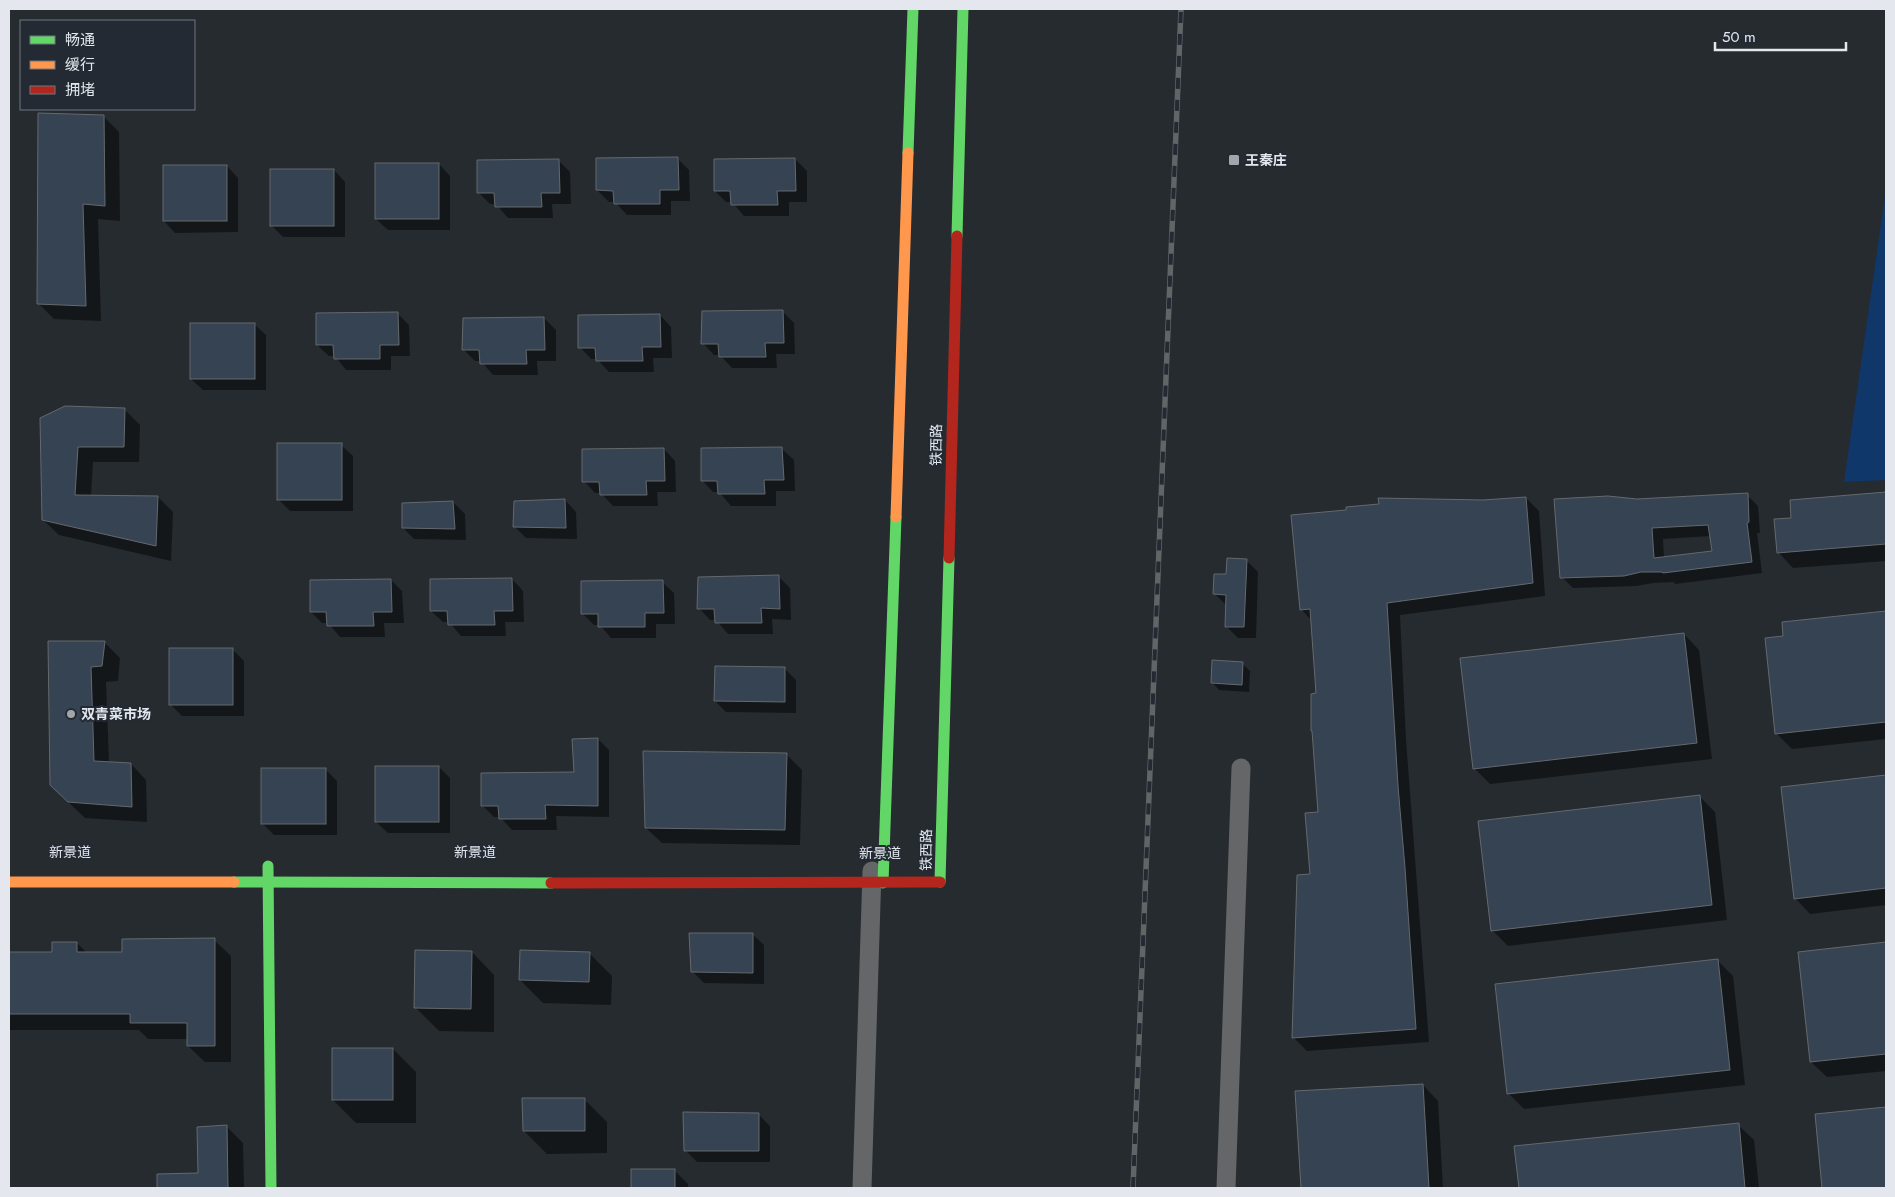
<svg xmlns="http://www.w3.org/2000/svg" width="1895" height="1197" viewBox="0 0 1895 1197" font-family="Jost,'Noto Sans SC',sans-serif">
<style>
.green{fill:#103769}
.shadow{fill:#0007;fill-rule:evenodd}
.building{fill:#364353;stroke:#65696d;fill-rule:evenodd}
.lines{fill:none;stroke-linecap:round;stroke-linejoin:round}
.street{stroke:#656668;stroke-width:19}
.fast{stroke:#63d668;stroke-width:11}
.slow{stroke:#ff974d;stroke-width:11}
.jam{stroke:#b3261e;stroke-width:11}
.rail-casing{stroke:#626567;stroke-width:5.5}
.rail{stroke:#232a33;stroke-width:4;stroke-dasharray:11;stroke-linecap:butt}
.poi-dot{fill:#a2a6ac;stroke:#232a33;stroke-width:2}
.labels{text-anchor:middle;stroke-width:4;stroke-linejoin:round;paint-order:stroke}
.poi-label{font-size:14px;font-weight:bold;fill:#e4e8ee;stroke:#232a33;text-anchor:start}
.street-label{font-size:14px;fill:#e4e8ee;stroke:#232a33}
</style>
<rect width="100%" height="100%" fill="#262b30"/>
<polygon class="green" points="1886,189 1886,480 1844,482"/>
<g class="shadow">
<polygon points="103,116 119,132 120,221 98,219 101,321 54,319 38,303"/>
<polygon points="677,158 689,170 690,201 671,201 671,215 627,215 615,202 609,202 597,190"/>
<polygon points="795,159 807,171 807,202 789,202 789,216 744,216 732,202 726,202 715,191"/>
<polygon points="559,161 570,172 571,204 552,204 553,218 508,218 496,204 490,204 478,192"/>
<polygon points="439,164 450,176 450,230 388,230 376,219"/>
<polygon points="227,166 238,178 238,232 175,233 164,221"/>
<polygon points="334,170 345,182 345,237 283,237 271,225"/>
<polygon points="783,312 794,323 795,354 776,354 777,368 732,368 720,355 714,355 703,343"/>
<polygon points="397,313 409,325 410,356 391,356 391,370 346,370 335,356 329,356 317,345"/>
<polygon points="660,315 671,327 672,358 653,358 654,372 609,372 597,359 591,359 580,347"/>
<polygon points="544,318 556,330 556,361 537,361 538,375 493,375 481,361 475,361 464,350"/>
<polygon points="254,324 266,335 266,390 203,390 191,379"/>
<polygon points="125,410 140,425 139,462 93,462 91,496 158,497 173,512 171,561 59,535 43,520 41,418"/>
<polygon points="341,445 353,456 353,511 290,511 278,499"/>
<polygon points="664,449 675,461 676,492 657,492 658,506 613,506 601,493 595,493 584,481"/>
<polygon points="782,449 794,460 795,491 776,491 776,506 731,506 719,492 713,492 702,480"/>
<polygon points="1886,493 1886,561 1793,568 1778,552 1793,519 1791,501"/>
<path d="M1747 495 1758 506 1760 533H1757L1762 573 1675 584 1674 582 1653 583 1636 586 1573 588 1562 577 1637 501ZM1711 536 1713 552 1664 558 1663 539Z"/>
<polygon points="1526,498 1539,511 1545,596 1400,615 1406,740 1429,1042 1307,1051 1294,1038 1320,813 1317,695 1312,621 1301,609 1483,502"/>
<polygon points="565,500 576,512 577,539 526,538 514,526"/>
<polygon points="453,502 465,514 466,540 414,539 403,528"/>
<polygon points="1246,560 1258,572 1256,638 1238,638 1226,626 1227,606 1215,594 1228,576"/>
<polygon points="779,577 790,588 791,620 772,619 773,634 728,634 716,620 710,620 699,608"/>
<polygon points="512,579 523,591 524,622 505,622 506,636 461,636 449,622 443,622 431,611"/>
<polygon points="391,580 402,591 404,623 384,623 385,637 340,637 328,623 322,623 311,612"/>
<polygon points="662,582 674,593 675,624 656,624 656,638 611,638 600,625 594,625 582,613"/>
<polygon points="1886,612 1886,739 1792,749 1776,733 1785,637 1783,623"/>
<polygon points="1684,634 1699,650 1712,759 1490,784 1474,768"/>
<polygon points="50,643 105,643 120,658 118,681 106,682 109,763 131,764 146,780 147,822 85,818 67,801"/>
<polygon points="233,650 244,661 244,716 182,716 170,704"/>
<polygon points="1243,664 1250,671 1249,692 1219,690 1212,682"/>
<polygon points="784,668 796,680 796,713 726,712 715,701"/>
<polygon points="598,739 609,750 609,817 556,816 557,830 512,830 500,817 494,817 482,805 575,773"/>
<polygon points="787,755 802,770 800,845 662,843 646,828"/>
<polygon points="439,767 450,778 450,833 388,833 376,822"/>
<polygon points="325,769 337,781 337,835 274,835 263,824"/>
<polygon points="1886,776 1886,905 1810,914 1795,898 1782,788"/>
<polygon points="1699,796 1715,812 1727,920 1508,946 1492,930"/>
<polygon points="752,934 764,945 764,984 704,983 692,971"/>
<polygon points="214,940 231,956 231,1062 205,1062 188,1046 188,1039 148,1039 139,1030 9,1030 9,953 53,953 77,943 87,953 124,953"/>
<polygon points="1886,943 1886,1071 1827,1077 1811,1062 1799,953"/>
<polygon points="472,952 494,975 494,1032 439,1031 416,1008"/>
<polygon points="589,953 612,976 611,1005 543,1003 520,980"/>
<polygon points="1717,960 1733,976 1745,1085 1524,1109 1509,1094"/>
<polygon points="393,1049 416,1072 416,1123 356,1123 333,1100"/>
<polygon points="1423,1085 1438,1101 1443,1188 1302,1188 1297,1092"/>
<polygon points="584,1099 607,1122 607,1153 547,1154 524,1131"/>
<polygon points="1886,1108 1886,1188 1824,1188 1816,1115"/>
<polygon points="758,1114 770,1126 770,1162 697,1162 685,1150"/>
<polygon points="1738,1125 1754,1140 1759,1188 1520,1188 1516,1147"/>
<polygon points="226,1126 243,1143 244,1188 158,1188 158,1175 199,1175"/>
<polygon points="632,1170 674,1170 688,1184 688,1188 632,1188"/>
</g>
<g class="building">
<polygon points="38,113 104,115 105,206 83,204 86,306 37,304"/>
<polygon points="678,157 679,190 660,190 660,204 614,204 613,191 596,190 596,158"/>
<polygon points="795,158 796,191 777,191 778,205 731,205 730,191 714,191 714,159"/>
<polygon points="559,159 560,193 541,193 542,207 495,207 494,193 477,193 477,160"/>
<rect x="375" y="163" width="64" height="56"/>
<rect x="163" y="165" width="64" height="56"/>
<rect x="270" y="169" width="64" height="57"/>
<polygon points="783,310 784,343 765,343 766,357 719,357 718,344 701,344 702,311"/>
<polygon points="398,312 399,345 380,345 380,359 334,359 333,345 316,345 316,313"/>
<polygon points="660,314 661,347 642,347 643,361 596,361 595,348 578,348 578,315"/>
<polygon points="544,317 545,350 526,350 527,364 480,364 479,350 462,350 463,318"/>
<rect x="190" y="323" width="65" height="56"/>
<polygon points="65,406 125,408 124,447 78,447 75,495 158,496 156,546 42,520 40,418"/>
<rect x="277" y="443" width="65" height="57"/>
<polygon points="782,447 784,480 764,480 765,494 718,494 717,481 701,481 701,448"/>
<polygon points="664,448 665,481 646,481 647,495 600,495 599,482 582,482 582,449"/>
<polygon points="1886,492 1886,544 1777,553 1774,519 1791,518 1790,500"/>
<path d="M1748 493 1749 522 1747 523 1752 562 1663 573 1662 572H1641L1624 576 1560 578 1554 499 1608 496 1637 499ZM1708 525 1712 551 1654 558 1652 528Z"/>
<polygon points="1526,497 1533,583 1387,603 1398,786 1405,868 1416,1029 1292,1038 1297,875 1310,874 1305,813 1318,812 1312,731 1311,731 1311,694 1316,693 1310,609 1300,610 1291,515 1346,510 1346,507 1379,504 1378,498 1483,500"/>
<polygon points="565,499 566,528 513,527 514,501"/>
<polygon points="453,501 455,529 402,528 402,503"/>
<polygon points="1227,558 1247,559 1244,627 1225,627 1226,595 1213,594 1214,574 1226,574"/>
<polygon points="779,575 780,609 761,608 762,623 715,623 714,609 697,609 698,577"/>
<polygon points="512,578 513,611 494,611 495,625 448,625 447,611 430,611 430,579"/>
<polygon points="391,579 392,612 373,612 374,626 327,626 326,612 310,612 310,580"/>
<polygon points="663,580 664,613 645,613 645,627 598,627 598,614 581,614 581,581"/>
<polygon points="1886,611 1886,722 1775,734 1765,638 1783,636 1782,622"/>
<polygon points="1684,633 1697,743 1473,769 1460,658"/>
<polygon points="48,641 105,641 102,666 91,667 94,761 131,763 132,807 68,802 50,785"/>
<rect x="169" y="648" width="64" height="57"/>
<polygon points="1212,660 1243,662 1242,685 1211,683"/>
<polygon points="715,666 785,667 785,702 714,701"/>
<polygon points="598,738 598,806 545,805 546,819 499,819 498,806 481,806 481,773 574,772 572,739"/>
<polygon points="643,751 787,753 785,830 645,828"/>
<rect x="375" y="766" width="64" height="56"/>
<rect x="261" y="768" width="65" height="56"/>
<polygon points="1886,775 1886,888 1794,899 1781,787"/>
<polygon points="1700,795 1712,905 1491,931 1478,821"/>
<polygon points="689,933 753,933 753,973 691,972"/>
<polygon points="215,938 215,1046 187,1046 187,1023 130,1023 130,1014 9,1014 9,952 52,952 52,942 77,942 77,952 122,952 122,939"/>
<polygon points="1886,942 1886,1054 1810,1062 1798,952"/>
<polygon points="415,950 472,951 471,1009 414,1008"/>
<polygon points="520,950 590,952 589,982 519,980"/>
<polygon points="1718,959 1730,1070 1507,1094 1495,984"/>
<rect x="332" y="1048" width="61" height="52"/>
<polygon points="1423,1084 1429,1188 1301,1188 1295,1091"/>
<polygon points="522,1098 585,1098 585,1131 523,1131"/>
<polygon points="1886,1107 1886,1188 1822,1188 1815,1114"/>
<polygon points="683,1112 759,1113 759,1151 684,1151"/>
<polygon points="1739,1123 1745,1188 1519,1188 1514,1146"/>
<polygon points="227,1125 228,1188 157,1188 157,1174 198,1173 197,1127"/>
<rect x="631" y="1169" width="44" height="19"/>
</g>
<g class="lines">
<g class="street">
<polyline points="862,1188 872,871"/>
<polyline points="1226,1188 1241,768"/>
</g>
<g class="fast">
<polyline points="908,153 913,9"/>
<polyline points="957,236 963,9"/>
<polyline points="268,866 271,1188"/>
<polyline points="234,882 551,883"/>
<polyline points="940,882 949,558"/>
<polyline points="883,883 896,517"/>
</g>
<g class="slow">
<polyline points="896,517 908,153"/>
<polyline points="9,882 234,882"/>
</g>
<g class="jam">
<polyline points="949,558 957,236"/>
<polyline points="551,883 940,882"/>
</g>
<defs>
<polyline id="rail" points="1133,1188 1181,9"/>
</defs>
<use href="#rail" class="rail-casing"/>
<use href="#rail" class="rail"/>
</g>
<g class="poi-dot">
<rect x="1228" y="154" width="12" height="12" rx="2.5"/>
<circle cx="71" cy="714" r="5"/>
</g>
<g class="labels">
<g class="poi-label">
<text x="1245" y="165">王秦庄</text>
<text x="81" y="719">双青菜市场</text>
</g>
<g class="street-label">
<text transform="translate(936 445) rotate(-89)" y="5">铁西路</text>
<text transform="translate(926 850) rotate(-89)" y="5">铁西路</text>
<text x="70" y="857">新景道</text>
<text x="475" y="857">新景道</text>
<text x="880" y="858">新景道</text>
</g>
</g>
<rect width="1895" height="1197" fill="none" stroke="#e4e8ee" stroke-width="20"/>
<rect x="20" y="20" width="175" height="90" fill="#232a33" stroke="#70767e"/>
<rect x="30" y="36" width="25" height="8" fill="#63d668" stroke="#70767e"/>
<text x="65" y="45" font-size="15" fill="#e4e8ee">畅通</text>
<rect x="30" y="61" width="25" height="8" fill="#ff974d" stroke="#70767e"/>
<text x="65" y="70" font-size="15" fill="#e4e8ee">缓行</text>
<rect x="30" y="86" width="25" height="8" fill="#b3261e" stroke="#70767e"/>
<text x="65" y="95" font-size="15" fill="#e4e8ee">拥堵</text>
<path d="M1715 42v8h131v-8" fill="none" stroke="#e4e8ee" stroke-width="2.5"/>
<text x="1722" y="42" font-size="15" fill="#e4e8ee" stroke="#232a33" stroke-width="4" paint-order="stroke">50 m</text>
</svg>
